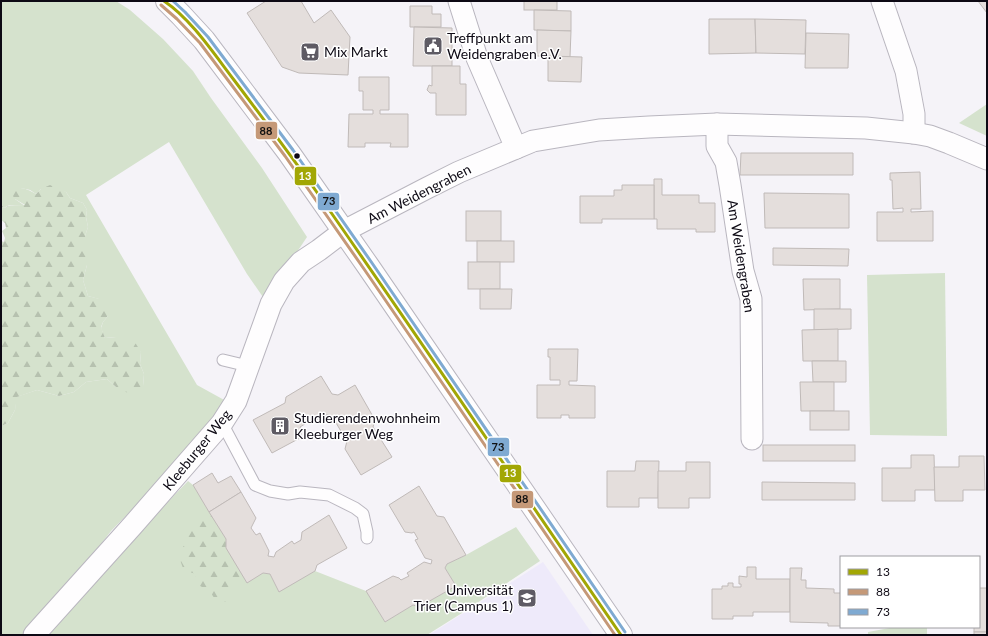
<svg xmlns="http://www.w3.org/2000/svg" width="988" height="636" viewBox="0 0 988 636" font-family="Lato,sans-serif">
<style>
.built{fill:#eeeafa}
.green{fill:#d5e2cd}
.forest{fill:url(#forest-firs)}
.building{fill:#e4dedc;stroke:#c0bab8}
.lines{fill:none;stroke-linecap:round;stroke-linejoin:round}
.lane-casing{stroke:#b9b6bf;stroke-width:13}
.street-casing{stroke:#b9b6bf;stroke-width:23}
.secondary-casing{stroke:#b9b6bf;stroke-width:24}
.lane{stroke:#fefdfe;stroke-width:11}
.street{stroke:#fefdfe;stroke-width:21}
.secondary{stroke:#fefdfe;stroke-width:22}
.bus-1-casing{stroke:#fff;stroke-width:6}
.bus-2-casing{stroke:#fff;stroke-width:6}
.bus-3-casing{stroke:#fff;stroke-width:6}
.bus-1{stroke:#a2a704;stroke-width:3}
.bus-2{stroke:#c59978;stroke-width:3}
.bus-3{stroke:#7faad2;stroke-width:3}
.bus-dot{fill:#0d0914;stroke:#fff;stroke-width:1.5}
.labels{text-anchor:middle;stroke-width:3;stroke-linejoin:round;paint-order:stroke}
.poi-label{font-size:14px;fill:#0d0914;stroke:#fff;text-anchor:start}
.street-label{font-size:14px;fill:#0d0914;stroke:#fff}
.line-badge{stroke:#fff;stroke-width:1.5}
.badge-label{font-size:11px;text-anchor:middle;font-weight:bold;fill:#fff}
.pale-badge-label{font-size:11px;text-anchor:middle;font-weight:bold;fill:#111}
</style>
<defs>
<pattern id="forest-firs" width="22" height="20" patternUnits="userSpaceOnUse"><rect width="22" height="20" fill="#d5e2cd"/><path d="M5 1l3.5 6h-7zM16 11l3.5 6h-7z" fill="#b6c1af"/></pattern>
</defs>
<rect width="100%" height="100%" fill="#f5f3f8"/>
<polygon class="built" points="543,562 593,635 429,635"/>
<g class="green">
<path d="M1 1H116L130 10 163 39 193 71 211 98 262 168 307 237 265 300 247 274 169 142 86 195 197 385 226 401 190 447 163 478 111 531 53 607 25 635H1V426L8 423 15 410 16 397 37 390 59 396 74 392 86 382 107 379 116 387 143 386 144 374 140 364 141 352 116 337 105 338 101 328 103 322 108 316 99 299 88 296 83 280 87 265 85 236 88 227 86 217 87 210 83 203 70 198 66 192 41 189 36 194 30 190 21 188 15 199 25 206C17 206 11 203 4 208L1 204Z"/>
<polygon points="987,104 987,136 959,123"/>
<polygon points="945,273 947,436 870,435 867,275"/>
<polygon points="188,481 193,485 226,539 226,548 263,573 270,574 279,591 315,571 366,591 385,622 413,605 419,607 456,586 445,568 447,564 466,555 516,527 540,561 462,613 427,635 45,635 161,509"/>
<polygon points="895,627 927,627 927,635 868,635 868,632"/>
</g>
<g class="forest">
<path d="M50 185 66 192 70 198 83 203 87 210 86 217 88 227 85 236 89 242 87 265 83 280 88 296 100 299 109 306 108 316 103 322 101 327 105 338 116 337H128L136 344 141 352 140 364 144 374 143 386 137 391 128 393 116 387 107 379 86 382 74 392 59 396 37 390 17 397 15 410 8 423 1 426V241L4 242 5 238 2 231 6 228 5 223 1 220V204L4 208C11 204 17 206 25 205L15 199 9 190C18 185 28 189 36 194L41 189Z"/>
<path d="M209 510 226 539V548L240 571V581L233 588 232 593V599L228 602 216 601 211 593 204 591 202 587 195 583 196 574 186 571 183 568 180 560V551L186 543 184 537C189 532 190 526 195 520 200 516 204 518 209 510Z"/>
</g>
<g class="building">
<polygon points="266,1 301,1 314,23 331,10 350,37 348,75 299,73 282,67 247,13"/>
<rect x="524" y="1" width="33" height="9"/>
<polygon points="978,1 987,1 987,13"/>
<polygon points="410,6 432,6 432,14 441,14 441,27 410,27"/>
<polygon points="534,10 571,11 571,31 534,30"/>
<polygon points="709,19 755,19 756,53 709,54"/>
<polygon points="755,19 806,20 805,54 756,53"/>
<polygon points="414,27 452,28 452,66 413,66"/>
<polygon points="537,30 571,31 570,57 537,56"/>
<polygon points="806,33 849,34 848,68 805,68"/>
<polygon points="548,56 582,57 581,82 548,81"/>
<polygon points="432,66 460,66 460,84 466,84 466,115 436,115 436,93 430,93 427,90 429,85 432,86"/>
<polygon points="359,77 389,77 389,110 380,110 380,114 408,114 408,147 390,147 391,143 365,143 365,147 348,147 349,114 373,114 373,110 363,110 363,91 359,91"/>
<polygon points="741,153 853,153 853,175 740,175"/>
<polygon points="920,172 921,209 911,209 911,212 933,211 933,241 877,241 877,212 903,212 903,208 893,209 892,180 890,180 890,173"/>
<polygon points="654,179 662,179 662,195 699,195 699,203 715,203 715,232 696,232 696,229 657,229 657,219 654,219"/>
<polygon points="622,185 654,185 654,219 602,219 602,223 580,223 580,196 614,196 614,190 622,190"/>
<polygon points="764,193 849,194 849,228 765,228"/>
<rect x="466" y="211" width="35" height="30"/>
<rect x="477" y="241" width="37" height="21"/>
<polygon points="773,248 849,249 848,266 773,265"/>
<rect x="468" y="262" width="32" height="27"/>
<polygon points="803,279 840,279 840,309 804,310"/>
<polygon points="480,289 512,289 511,309 480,309"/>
<polygon points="814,309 851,309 851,329 814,330"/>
<polygon points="838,329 838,361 803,361 802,330"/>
<polygon points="548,349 578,349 577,381 569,381 569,385 595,386 595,418 569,418 569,415 561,415 561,418 537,418 537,385 560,385 560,380 550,380 550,357 548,357"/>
<polygon points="812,361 846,361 846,382 813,382"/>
<polygon points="321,376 332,394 338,395 355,385 375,420 373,427 392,457 361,475 345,449 347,441 349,440 344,432 342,433 332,416 329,415 326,415 309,424 308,422 300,427 302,431 300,438 272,453 253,420 285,403 286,397"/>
<polygon points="800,382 834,382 834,411 801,411"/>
<rect x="810" y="411" width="39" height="19"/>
<rect x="763" y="445" width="92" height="16"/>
<polygon points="911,455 934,455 935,490 915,490 915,501 882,501 882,468 911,468"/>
<polygon points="959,456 984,456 985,490 963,490 963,501 935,501 934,467 959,467"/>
<polygon points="636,461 659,461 658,498 639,498 639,507 607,507 607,471 635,471"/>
<polygon points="686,462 710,462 710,498 689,498 689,508 658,508 658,471 686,471"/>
<polygon points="212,473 218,483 231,476 241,492 209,512 193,485"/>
<polygon points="762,482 855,483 855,500 762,500"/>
<polygon points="419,486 437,516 444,517 466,555 447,564 445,568 456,586 419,607 413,605 385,622 366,591 393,576 399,578 401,580 409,576 407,573 424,562 431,564 432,560 425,558 415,540 418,539 414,532 412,533 405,532 389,505"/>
<polygon points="241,492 256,518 251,528 256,535 260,533 269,551 268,556 274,557 276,552 292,541 294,544 301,540 302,532 329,515 347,548 317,565 315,571 279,592 270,574 263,573 247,583 226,548 226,539 209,512"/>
<polygon points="747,567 756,567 756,579 790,579 790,612 753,612 753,616 733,616 733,619 712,619 712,589 722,589 722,586 728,586 728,583 733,583 733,587 741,587 741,584 739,584 739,576 747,577"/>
<polygon points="790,568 802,568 801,580 806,580 806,588 834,589 834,593 841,593 841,626 828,626 828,623 790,622"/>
<polygon points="979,588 987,588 987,632 974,632 974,627 979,627"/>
<rect x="974" y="632" width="13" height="3"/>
</g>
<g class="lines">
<defs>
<g id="lane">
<polyline points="223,360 248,366"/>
<polyline points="222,423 255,485 270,491 288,494 300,492 329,495 355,508 363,514 367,532 367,538"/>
</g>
<g id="street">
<polyline points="459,1 477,58 516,148"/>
<polyline points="882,1 906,71 914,114 914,133"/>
<polyline points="717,124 717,146 726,162 730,185 743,271 751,299 752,439"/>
<polyline points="34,635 133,525 222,423 236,401 271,304 284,281 301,262 319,250 344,231 427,188 459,172 533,141 599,130 649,127 717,124 866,128 914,133 930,136 949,143 987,159"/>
</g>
<polyline id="secondary" points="167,1 181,15 204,40 289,153 368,266 621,635"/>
</defs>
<use href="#lane" class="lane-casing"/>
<use href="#street" class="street-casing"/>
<use href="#secondary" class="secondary-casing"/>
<use href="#lane" class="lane"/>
<use href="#street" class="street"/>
<use href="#secondary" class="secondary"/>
<defs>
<path id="bus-1" d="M164 1C191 19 214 54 234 80 262 117 289 153 316 191 419 338 519 487 621 635"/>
<polyline id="bus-2" points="161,5 177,19 200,43 285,156 364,269 615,635"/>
<polyline id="bus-3" points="173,1 185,12 208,37 293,150 372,263 625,632"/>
</defs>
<use href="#bus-1" class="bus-1-casing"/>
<use href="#bus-2" class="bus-2-casing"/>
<use href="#bus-3" class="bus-3-casing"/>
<use href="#bus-1" class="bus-1"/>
<use href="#bus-2" class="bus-2"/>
<use href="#bus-3" class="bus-3"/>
</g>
<defs>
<symbol id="civic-square" viewBox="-11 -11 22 22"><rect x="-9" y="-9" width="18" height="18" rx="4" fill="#5e5b64" stroke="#fff"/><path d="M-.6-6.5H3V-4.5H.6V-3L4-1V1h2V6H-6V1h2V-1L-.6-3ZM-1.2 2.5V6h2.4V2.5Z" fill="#fff"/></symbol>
<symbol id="supermarket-square" viewBox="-11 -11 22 22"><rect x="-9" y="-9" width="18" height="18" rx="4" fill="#5e5b64" stroke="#fff"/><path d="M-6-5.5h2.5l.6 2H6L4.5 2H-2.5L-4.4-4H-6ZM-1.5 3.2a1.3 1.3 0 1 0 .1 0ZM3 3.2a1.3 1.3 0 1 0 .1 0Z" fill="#fff"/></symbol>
<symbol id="building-square" viewBox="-11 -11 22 22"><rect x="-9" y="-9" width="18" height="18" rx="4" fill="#5e5b64" stroke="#fff"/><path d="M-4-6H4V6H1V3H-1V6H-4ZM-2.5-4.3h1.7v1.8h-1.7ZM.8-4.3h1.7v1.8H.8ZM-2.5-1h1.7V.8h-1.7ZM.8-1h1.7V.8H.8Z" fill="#fff"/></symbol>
<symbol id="university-square" viewBox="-11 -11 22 22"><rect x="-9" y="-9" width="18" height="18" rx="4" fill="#5e5b64" stroke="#fff"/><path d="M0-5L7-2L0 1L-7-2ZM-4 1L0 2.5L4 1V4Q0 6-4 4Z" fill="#fff"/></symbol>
</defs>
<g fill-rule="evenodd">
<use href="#civic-square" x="422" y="35" width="22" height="22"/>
<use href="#supermarket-square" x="299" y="41" width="22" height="22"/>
<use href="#building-square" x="269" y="415" width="22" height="22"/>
<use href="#university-square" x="516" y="587" width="22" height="22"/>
</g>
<circle class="bus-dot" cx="297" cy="156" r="3.5"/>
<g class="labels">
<g class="poi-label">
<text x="447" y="43">Treffpunkt am<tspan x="447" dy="16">Weidengraben e.V.</tspan></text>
<text x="324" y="57">Mix Markt</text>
<text x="294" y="423">Studierendenwohnheim<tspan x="294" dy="16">Kleeburger Weg</tspan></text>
<text x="513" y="595" text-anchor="end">Universität<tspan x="513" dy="16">Trier (Campus 1)</tspan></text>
</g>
<g class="street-label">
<text transform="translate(419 194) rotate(-27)" y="5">Am Weidengraben</text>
<text transform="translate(741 256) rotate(81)" y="5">Am Weidengraben</text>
<text transform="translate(197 450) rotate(-51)" y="5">Kleeburger Weg</text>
</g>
</g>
<g class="line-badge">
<rect x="255" y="121" width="23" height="19" rx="4" fill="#c59978"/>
<rect x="294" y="166" width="23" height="20" rx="4" fill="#a2a704"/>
<rect x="317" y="192" width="23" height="19" rx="4" fill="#7faad2"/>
<rect x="487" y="437" width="23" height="20" rx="4" fill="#7faad2"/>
<rect x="499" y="464" width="23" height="19" rx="4" fill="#a2a704"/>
<rect x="511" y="490" width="23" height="19" rx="4" fill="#c59978"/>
</g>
<g class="badge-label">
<text x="305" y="180">13</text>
<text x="510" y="477">13</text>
</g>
<g class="pale-badge-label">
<text x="266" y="135">88</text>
<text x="329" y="205">73</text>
<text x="498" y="451">73</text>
<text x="522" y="503">88</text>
</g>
<rect width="988" height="636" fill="none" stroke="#0d0914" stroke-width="4"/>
<rect x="840" y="556" width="140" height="72" fill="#ffffff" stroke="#9e9da1"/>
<rect x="848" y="569" width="20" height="6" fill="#a2a704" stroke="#9e9da1"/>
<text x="876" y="576" font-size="12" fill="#0d0914">13</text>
<rect x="848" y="589" width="20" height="6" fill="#c59978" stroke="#9e9da1"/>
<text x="876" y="596" font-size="12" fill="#0d0914">88</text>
<rect x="848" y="609" width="20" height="6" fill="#7faad2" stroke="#9e9da1"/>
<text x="876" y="616" font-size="12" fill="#0d0914">73</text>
</svg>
